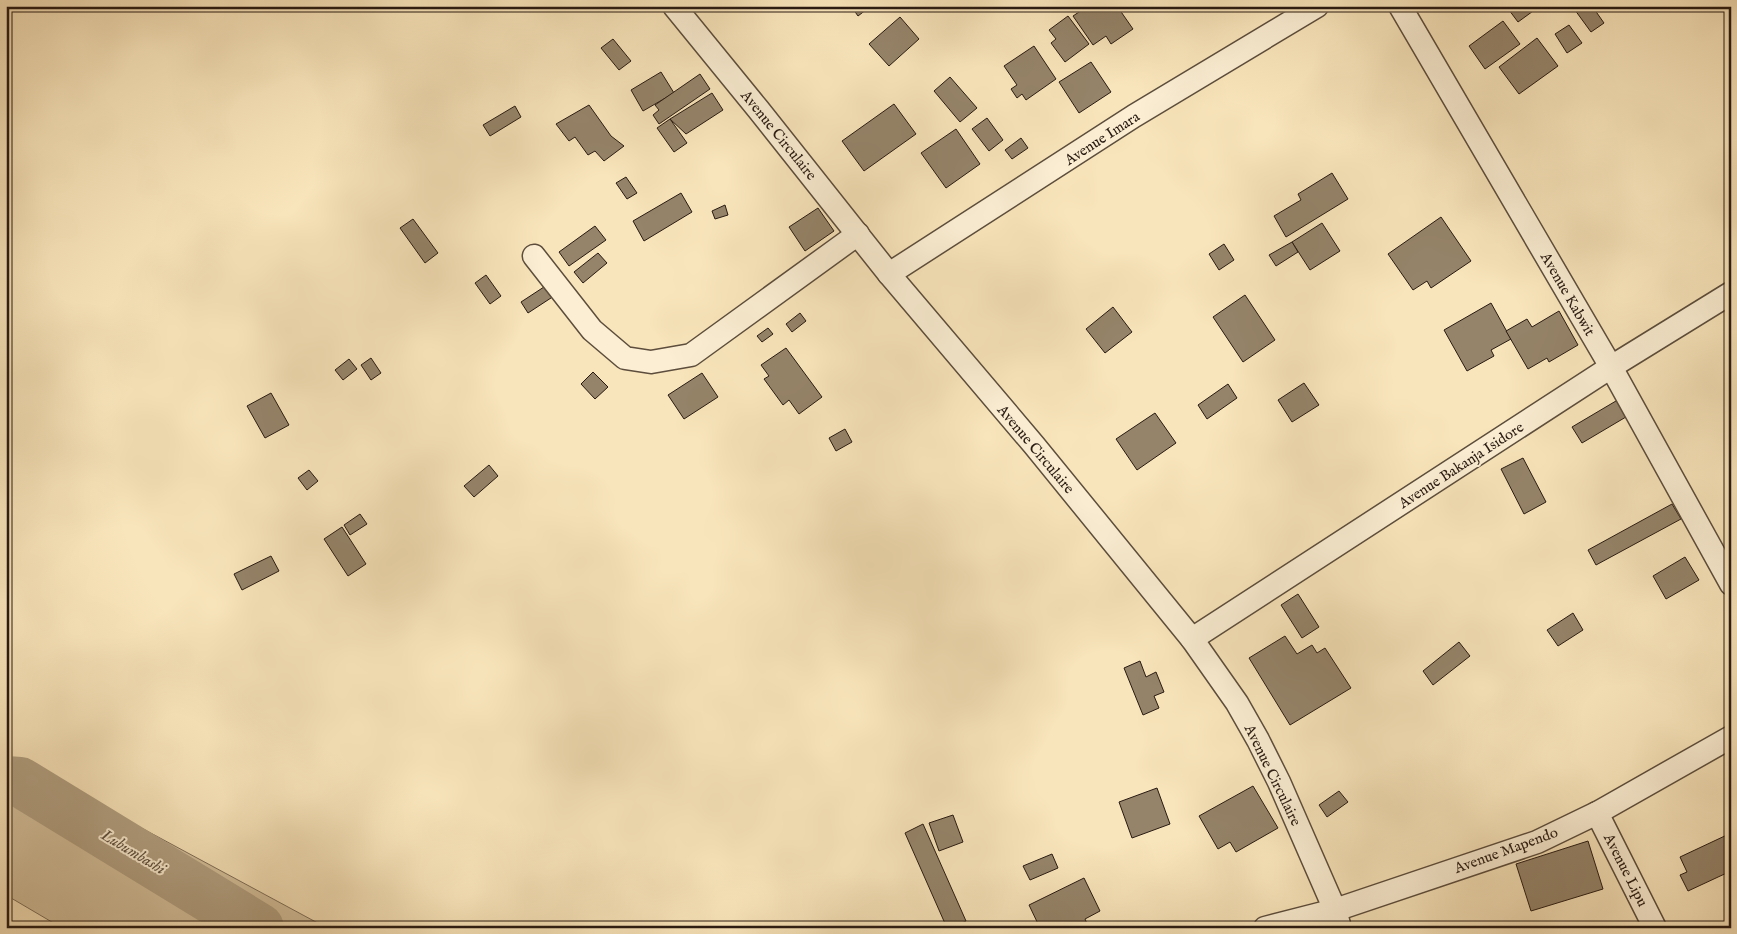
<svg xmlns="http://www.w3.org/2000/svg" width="1737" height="934" viewBox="0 0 1737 934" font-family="'IM FELL English',serif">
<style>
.green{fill:#d5c29e;stroke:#7e6e58}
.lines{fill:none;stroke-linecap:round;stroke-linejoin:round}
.river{stroke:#b2a082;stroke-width:50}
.building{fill:#95846a;stroke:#281a12}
.minor-casing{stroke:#5c4d3c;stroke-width:25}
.minor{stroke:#fbeed3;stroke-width:22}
.labels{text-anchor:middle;stroke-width:4;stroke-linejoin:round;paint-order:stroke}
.street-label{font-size:15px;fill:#281a12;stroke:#fbeed3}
.water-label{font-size:16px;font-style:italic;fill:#5f503f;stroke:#fbeed3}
</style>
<rect width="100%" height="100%" fill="#f9e5bb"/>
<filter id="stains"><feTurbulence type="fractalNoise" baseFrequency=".004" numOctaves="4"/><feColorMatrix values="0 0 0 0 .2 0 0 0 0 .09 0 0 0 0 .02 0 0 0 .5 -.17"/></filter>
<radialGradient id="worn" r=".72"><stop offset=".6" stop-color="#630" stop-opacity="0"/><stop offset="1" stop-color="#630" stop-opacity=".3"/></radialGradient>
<polygon class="green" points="6,755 327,928 62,928 6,895"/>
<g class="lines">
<polyline class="river" points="6,781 20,782 259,928"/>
</g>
<g class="building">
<polygon points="851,6 871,6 858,16"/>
<polygon points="1088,6 1117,6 1133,29 1111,44 1106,36 1093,45 1073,16"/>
<polygon points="1506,6 1540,6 1518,22"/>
<polygon points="1572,6 1592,6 1604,23 1591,32"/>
<polygon points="1068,16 1089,44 1065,62 1051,43 1056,39 1049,30"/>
<polygon points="900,17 919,39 889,66 869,44"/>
<polygon points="1503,21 1520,44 1485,69 1469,46"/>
<polygon points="1569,25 1582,43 1567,53 1555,34"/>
<polygon points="1537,38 1558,66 1519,94 1499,67"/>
<polygon points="613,39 631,61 619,70 601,48"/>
<polygon points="1034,46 1056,79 1026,100 1022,94 1017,98 1011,89 1017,85 1004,66"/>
<polygon points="1091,62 1111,92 1079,113 1059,82"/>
<polygon points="661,72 674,93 643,111 631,90"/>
<polygon points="700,74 710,89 659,124 653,115 659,110 655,105"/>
<polygon points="950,77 977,108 960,122 934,91"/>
<polygon points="712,93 723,110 686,134 670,119"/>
<polygon points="894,104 916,134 864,171 842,141"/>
<polygon points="589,105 611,136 624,146 604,161 595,151 588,155 575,137 569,141 556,124"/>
<polygon points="515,106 521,117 490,136 483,125"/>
<polygon points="987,118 1003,140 989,151 972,129"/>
<polygon points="670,119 687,143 674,152 657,128"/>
<polygon points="956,129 980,164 946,188 921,153"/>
<polygon points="1021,138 1028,148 1012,159 1005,150"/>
<polygon points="1332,173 1348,199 1286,237 1274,216 1301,200 1298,194"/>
<polygon points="626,177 637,193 627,199 616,183"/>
<polygon points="681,193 692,212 644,241 633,221"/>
<polygon points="725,205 728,215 715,219 712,211"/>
<polygon points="818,208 834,231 805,251 789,227"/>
<polygon points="1441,217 1471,261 1431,288 1427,281 1413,290 1388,254"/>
<polygon points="413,219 438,253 425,263 400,228"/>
<polygon points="1322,223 1340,251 1310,270 1292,242"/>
<polygon points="595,226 606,240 569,266 559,252"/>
<polygon points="1292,242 1298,252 1276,266 1269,255"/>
<polygon points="1224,244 1234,260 1219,270 1209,254"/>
<polygon points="598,253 607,263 583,283 574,272"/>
<polygon points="486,275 501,296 490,304 475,283"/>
<polygon points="547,285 554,296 528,313 521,302"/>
<polygon points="1245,295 1275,340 1243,362 1213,317"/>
<polygon points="1491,303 1511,339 1491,350 1494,356 1467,371 1444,330"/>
<polygon points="1113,307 1132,332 1105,353 1086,329"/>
<polygon points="1559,311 1578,345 1549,362 1547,358 1528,369 1506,331 1527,319 1532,327"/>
<polygon points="800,313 806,321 792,332 786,324"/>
<polygon points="768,328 773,334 762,342 757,336"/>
<polygon points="786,348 822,397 799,414 789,400 783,405 764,379 769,376 761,365"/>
<polygon points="371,358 381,373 371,380 361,365"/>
<polygon points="349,359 357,369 343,380 335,370"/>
<polygon points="593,372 608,387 595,399 581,384"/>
<polygon points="702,373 718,397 684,419 668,395"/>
<polygon points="1304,383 1319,405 1292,422 1278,400"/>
<polygon points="1228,384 1237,398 1207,419 1198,405"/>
<polygon points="271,393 289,425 265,438 247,406"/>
<polygon points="1621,398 1631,414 1582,443 1572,427"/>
<polygon points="1155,413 1176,443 1137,470 1116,439"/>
<polygon points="845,429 852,442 836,451 829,438"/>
<polygon points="1523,458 1546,502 1524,514 1501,469"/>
<polygon points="489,465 498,476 474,497 464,486"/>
<polygon points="309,470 318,481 307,490 298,478"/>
<polygon points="1672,504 1681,519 1596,565 1588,550"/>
<polygon points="360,514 367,524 350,535 344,525"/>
<polygon points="342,527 366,564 348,576 324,539"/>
<polygon points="271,556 279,571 242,590 234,574"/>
<polygon points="1685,557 1699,580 1666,599 1653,576"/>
<polygon points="1298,594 1319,627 1302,638 1281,605"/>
<polygon points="1573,613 1583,630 1558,646 1547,630"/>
<polygon points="1285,636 1297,654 1312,645 1317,653 1325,648 1351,688 1290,725 1249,658"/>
<polygon points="1459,642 1470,656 1433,685 1423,671"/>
<polygon points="1140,661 1146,677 1156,672 1164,692 1154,696 1159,708 1143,715 1124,668"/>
<polygon points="1253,786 1278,828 1236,852 1230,842 1218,849 1199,816"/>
<polygon points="1157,788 1170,824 1132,838 1119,802"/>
<polygon points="1339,791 1348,802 1327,817 1319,805"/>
<polygon points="953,815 963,842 939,851 929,823"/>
<polygon points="923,824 966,921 952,928 947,928 905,833"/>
<polygon points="1729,834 1731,838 1731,871 1688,891 1680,875 1687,872 1680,857"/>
<polygon points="1588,841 1603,889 1531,911 1516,864"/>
<polygon points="1052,854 1058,868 1030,880 1023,866"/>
<polygon points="1084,878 1100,911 1085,919 1089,928 1040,928 1029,905"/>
</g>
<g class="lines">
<defs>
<g id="minor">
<polyline points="674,6 758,109 889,274 1034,445 1192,639 1237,703 1258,740 1279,782 1335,910 1340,928"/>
<polyline points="1400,6 1611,367 1731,584"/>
<polyline points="534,256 592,330 625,358 651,362 691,355 858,234"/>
<polyline points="889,274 1134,116 1317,6"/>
<polyline points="1192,639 1611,367 1731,293"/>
<polyline points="1597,813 1655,928"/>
<polyline points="1265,928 1335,910 1537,842 1597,813 1731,737"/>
</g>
</defs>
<use href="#minor" class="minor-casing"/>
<use href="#minor" class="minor"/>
</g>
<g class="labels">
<g class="street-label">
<text transform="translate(779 135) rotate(51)" y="5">Avenue Circulaire</text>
<text transform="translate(1102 138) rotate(-33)" y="5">Avenue Imara</text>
<text transform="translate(1568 294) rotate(60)" y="5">Avenue Kabwit</text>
<text transform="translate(1036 449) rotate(50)" y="5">Avenue Circulaire</text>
<text transform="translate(1461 465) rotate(-33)" y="5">Avenue Bakanja Isidore</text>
<text transform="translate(1273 775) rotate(64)" y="5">Avenue Circulaire</text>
<text transform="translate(1506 850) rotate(-20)" y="5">Avenue Mapendo</text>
<text transform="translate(1626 870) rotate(63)" y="5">Avenue Lipu</text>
</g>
<g class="water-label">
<text transform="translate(134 851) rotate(31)" y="6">Lubumbashi</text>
</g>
</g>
<rect width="1737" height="934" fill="none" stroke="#f9e5bb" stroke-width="25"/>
<rect x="8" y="8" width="1722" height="919" fill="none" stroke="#281a12" stroke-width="2.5"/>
<rect x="12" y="12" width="1712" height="909" fill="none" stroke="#281a12"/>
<rect width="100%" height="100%" filter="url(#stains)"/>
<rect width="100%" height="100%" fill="url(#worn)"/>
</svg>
